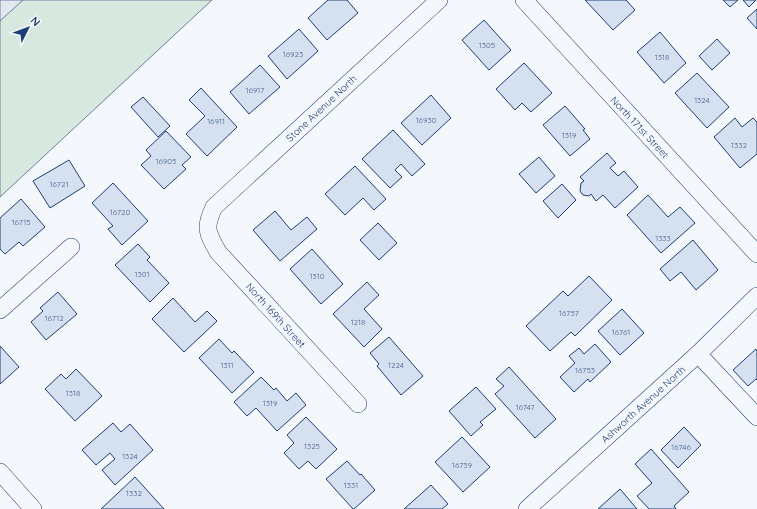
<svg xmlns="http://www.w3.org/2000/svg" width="757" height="509" viewBox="0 0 757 509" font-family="Quicksand,sans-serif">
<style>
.green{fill:#d7e8df;stroke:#687fa3}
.parking{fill:#e3e8f0;stroke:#687fa3}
.building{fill:#d5e0f0;stroke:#1d3f73}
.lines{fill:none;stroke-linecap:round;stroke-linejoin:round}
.street-casing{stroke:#1d3f73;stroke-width:18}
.street{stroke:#f4f7fb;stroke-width:17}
.labels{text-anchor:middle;stroke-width:3;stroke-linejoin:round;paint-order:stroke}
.number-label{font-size:8px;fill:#4b6792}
.street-label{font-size:10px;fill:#1d3f73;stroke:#f4f7fb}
</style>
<rect width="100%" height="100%" fill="#f4f7fb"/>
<polygon class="green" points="0,0 212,0 0,197"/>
<polygon class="parking" points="0,0 23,0 0,21"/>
<g class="building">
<polygon points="328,0 347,0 358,13 327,40 308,18"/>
<polygon points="585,0 626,0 635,10 613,30"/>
<polygon points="723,0 738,0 730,7"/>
<polygon points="743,0 756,0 749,7"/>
<polygon points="757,9 757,29 747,18"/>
<polygon points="484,20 511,50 489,70 462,40"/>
<polygon points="299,29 318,51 287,79 268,56"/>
<polygon points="660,32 686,63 664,83 637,52"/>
<polygon points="717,39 730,53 712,70 699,56"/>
<polygon points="524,63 552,93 531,112 522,103 515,110 496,89"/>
<polygon points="260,65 280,87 249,114 230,92"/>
<polygon points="697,73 729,107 707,128 675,93"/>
<polygon points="201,88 237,127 207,156 186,134 205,116 189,100"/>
<polygon points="431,95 451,118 422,145 401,123"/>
<polygon points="143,97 170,126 158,137 131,107"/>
<polygon points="565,106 585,129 583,130 590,139 570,156 543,125"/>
<polygon points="735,118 742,127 753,118 757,122 757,154 740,168 714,137"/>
<polygon points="393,130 425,164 412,176 401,164 395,170 402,177 390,188 362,159"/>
<polygon points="166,131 191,157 182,165 186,169 164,189 141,165 151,156 146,150"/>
<polygon points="607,153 616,163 610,168 618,176 624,171 638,187 615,208 603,195 596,201 591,194 589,196 583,195 580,191 581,183 584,181 580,177"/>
<polygon points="539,157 555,176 536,193 519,174"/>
<polygon points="69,160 85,186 50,208 33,181"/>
<polygon points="355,166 386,199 374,210 363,198 345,215 325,194"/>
<polygon points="113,183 148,221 122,245 108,229 113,226 92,203"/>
<polygon points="562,184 576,200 558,218 543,201"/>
<polygon points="648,195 668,217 680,207 695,223 661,253 627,215"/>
<polygon points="21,199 45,227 23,246 19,242 5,254 0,249 0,218"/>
<polygon points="275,211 291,230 307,217 317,229 280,261 253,230"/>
<polygon points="378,223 397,243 379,260 360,240"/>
<polygon points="693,240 718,270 696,290 681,272 670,281 660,269"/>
<polygon points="138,244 150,257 147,260 169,283 150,302 115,265"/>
<polygon points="312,249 343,284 321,304 290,269"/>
<polygon points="589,276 612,300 575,336 571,332 550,351 526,326 563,291 568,296"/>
<polygon points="367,282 379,295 364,309 382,329 364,347 333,314"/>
<polygon points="58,292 77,314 46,340 31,322 43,311 40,308"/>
<polygon points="173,298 195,322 207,311 217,321 184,352 152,319"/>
<polygon points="622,309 644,333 620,355 598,331"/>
<polygon points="389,337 423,376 401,395 377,366 379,364 370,353"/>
<polygon points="219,339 232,353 234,351 254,372 232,393 199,358"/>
<polygon points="595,344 611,362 590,382 588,379 574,392 560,377 575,363 569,356 579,348 584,354"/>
<polygon points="0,346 19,367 0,384"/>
<polygon points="756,349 757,351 757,380 756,379 748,386 733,370"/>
<polygon points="509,367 556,419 535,438 495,394 504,386 496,379"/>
<polygon points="76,369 102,396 75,421 45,389 61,374 66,379"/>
<polygon points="261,377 274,390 276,388 287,401 296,393 306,405 277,431 256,408 247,416 234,402"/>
<polygon points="476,387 496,409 480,422 483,425 471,436 449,411"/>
<polygon points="306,417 337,449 316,469 308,461 299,469 284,453 294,443 287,435"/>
<polygon points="113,423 121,432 130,424 153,450 115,485 102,470 115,459 110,453 96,465 82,450"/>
<polygon points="684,427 701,445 678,468 661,450"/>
<polygon points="462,437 490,467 463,492 435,462"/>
<polygon points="651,449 689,492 674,506 676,509 649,509 637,496 652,483 635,464"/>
<polygon points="347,461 360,475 361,474 375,490 354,509 353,509 326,479"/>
<polygon points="135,477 164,509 101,509"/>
<polygon points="431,485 448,504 442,509 404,509"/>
<polygon points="620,489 637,509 598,509"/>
</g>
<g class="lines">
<defs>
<g id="street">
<polyline points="524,0 757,254"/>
<polyline points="0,310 71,247"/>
<polyline points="698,354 757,417"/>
<path d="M358 404 218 252C207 232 204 228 214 207L439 0"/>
<polyline points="0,472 33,509"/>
<polyline points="527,509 698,354 757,296"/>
</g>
</defs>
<use href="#street" class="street-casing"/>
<use href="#street" class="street"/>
</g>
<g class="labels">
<g class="number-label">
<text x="487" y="48">1305</text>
<text x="293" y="57">16923</text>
<text x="662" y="60">1318</text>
<text x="255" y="93">16917</text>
<text x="702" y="103">1324</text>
<text x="426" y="123">16930</text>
<text x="216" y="124">16911</text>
<text x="569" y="138">1319</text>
<text x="739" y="148">1332</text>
<text x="166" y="164">16905</text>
<text x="59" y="187">16721</text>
<text x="120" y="215">16720</text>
<text x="21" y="225">16715</text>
<text x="663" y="241">1333</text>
<text x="142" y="277">1301</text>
<text x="317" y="279">1310</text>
<text x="569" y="316">16757</text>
<text x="54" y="321">16712</text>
<text x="358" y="325">1218</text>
<text x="621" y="335">16761</text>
<text x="227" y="368">1311</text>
<text x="396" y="368">1224</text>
<text x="585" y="373">16753</text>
<text x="73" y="396">1318</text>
<text x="270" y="406">1319</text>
<text x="525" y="410">16747</text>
<text x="312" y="449">1325</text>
<text x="681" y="450">16746</text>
<text x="130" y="459">1324</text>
<text x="462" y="468">16739</text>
<text x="351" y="488">1331</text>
<text x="134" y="496">1332</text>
</g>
<g class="street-label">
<text transform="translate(321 108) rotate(-43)" y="4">Stone Avenue North</text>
<text transform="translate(640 127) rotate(47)" y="4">North 171st Street</text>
<text transform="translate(276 315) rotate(48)" y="4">North 169th Street</text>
<text transform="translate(643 404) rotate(-42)" y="4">Ashworth Avenue North</text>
</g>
</g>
<g transform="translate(28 28) rotate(48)" stroke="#f4f7fb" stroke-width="3" paint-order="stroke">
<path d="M0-3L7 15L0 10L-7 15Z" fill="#1d3f73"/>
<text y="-6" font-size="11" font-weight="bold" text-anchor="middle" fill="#1d3f73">N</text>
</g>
</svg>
